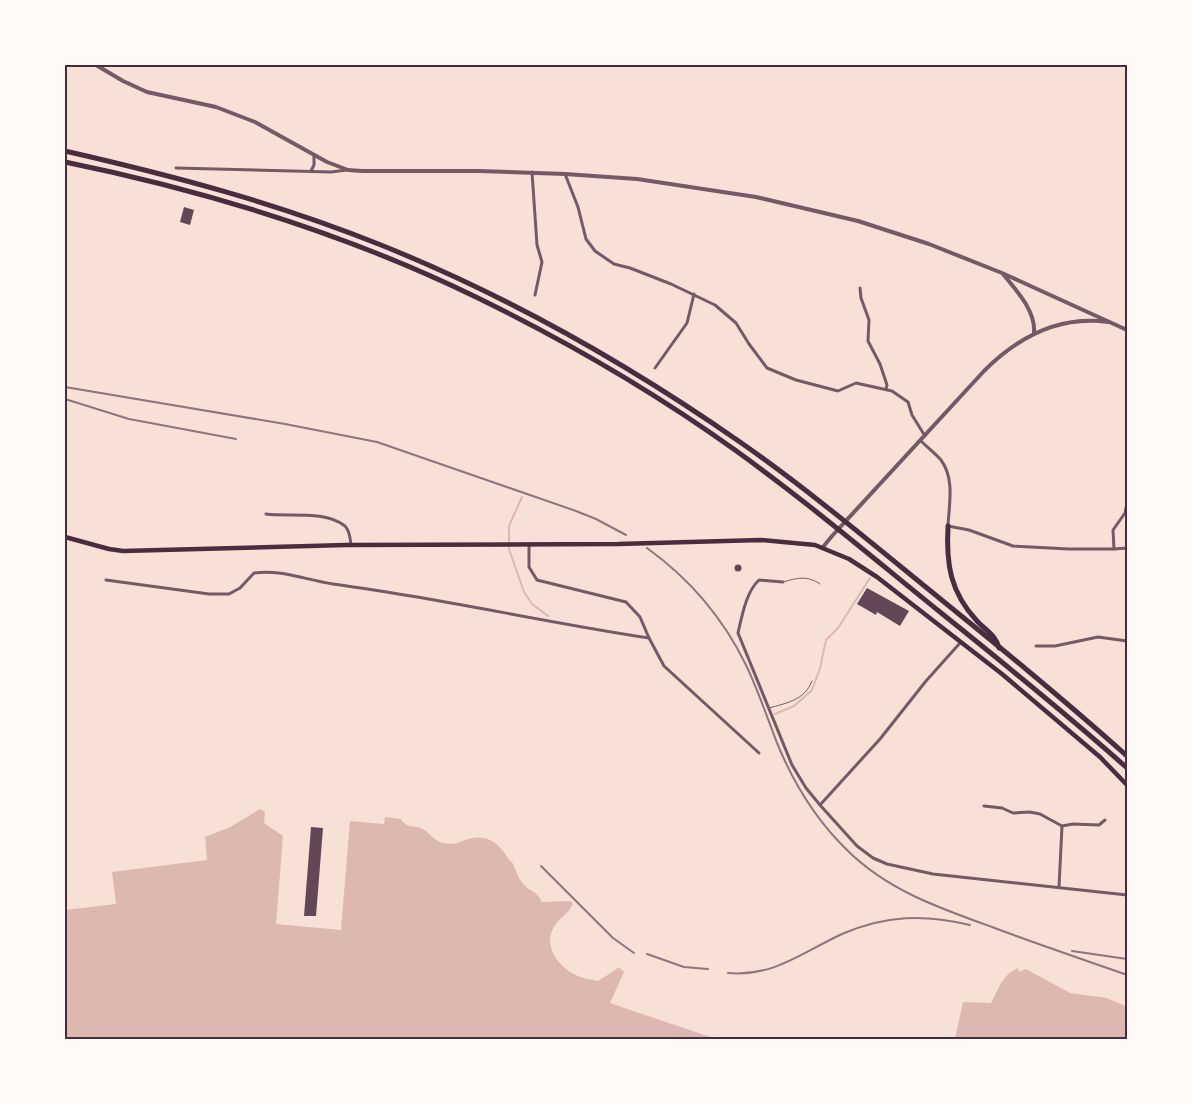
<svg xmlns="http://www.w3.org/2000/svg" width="1192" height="1104" viewBox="0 0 1192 1104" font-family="Figtree,sans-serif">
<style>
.water{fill:#dcb8b0}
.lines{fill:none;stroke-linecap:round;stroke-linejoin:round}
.stream{stroke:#dcb8b0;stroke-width:2}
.building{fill:#644757}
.service{stroke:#755966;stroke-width:1}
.minor{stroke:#755966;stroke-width:3}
.tertiary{stroke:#755966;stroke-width:4}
.secondary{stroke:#4a2c40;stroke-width:4.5}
.trunk{stroke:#4a2c40;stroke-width:5}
.rail{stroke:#8f747c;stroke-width:2}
.neatline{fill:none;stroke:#4a2c40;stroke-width:2}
</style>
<rect width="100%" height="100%" fill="#f7e1d7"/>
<g class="water">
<path d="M260 809 265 812 264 823 283 836 276 924 341 930 350 821 384 824 385 817 401 819C408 829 412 825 421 828 429 832 433 840 443 843 459 846 460 840 473 838 492 835 501 847 510 861L512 862C516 869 518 879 524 885 532 893 535 889 542 902L570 901 573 903C570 913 561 916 556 924 542 942 555 963 572 973 580 978 589 979 598 981 605 976 612 973 619 967L624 972 610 1003 716 1039H65V910L116 904 112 872 207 860 205 837 230 827Z"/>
<path d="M1018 968 1019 972 1026 969 1070 993 1107 998 1125 1006 1127 1039H955L963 1002 991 1003C999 988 1002 975 1018 968Z"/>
</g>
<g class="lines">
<g class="stream">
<polyline points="522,497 509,526 509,549 524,592 532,604 548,616"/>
<polyline points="775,714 794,706 812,690 820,668 826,640 838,628 870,578"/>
</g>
</g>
<g class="building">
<polygon points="184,207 194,210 190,225 180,222"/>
<circle cx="738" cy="568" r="3.5"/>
<polygon points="867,588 909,611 900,626 877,612 876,615 857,604"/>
<polygon points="311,827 323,828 316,916 304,916"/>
</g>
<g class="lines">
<g class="service">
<path d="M783 582C797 578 807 575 820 584"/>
<path d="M769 708C787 703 805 700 812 681"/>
</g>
<g class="minor">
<polyline points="176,168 331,172 347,170"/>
<polyline points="311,171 314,165 314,156"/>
<polyline points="532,172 537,245 542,262 535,295"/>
<polyline points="565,174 578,207 586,239 595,251 614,264 630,268 671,284 715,305 736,323 749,344 767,368 796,380 838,391 856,383 892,391 908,402 912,415 925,436"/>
<polyline points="860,288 861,298 869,320 868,341 880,364 887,385 886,389"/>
<polyline points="655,368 687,323 694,294"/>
<path d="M921 441C927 447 935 453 941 460 955 479 949 505 948 526L969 530 1013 546 1069 549H1114L1127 548"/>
<path d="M266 514C289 517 325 510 345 526 350 531 350 538 351 545"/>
<polyline points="529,544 529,567 537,580 626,602 640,617 649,638 664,666 759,753"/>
<polyline points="1114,549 1113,530 1125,513 1127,503"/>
<path d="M106 580 209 594H229L240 588 254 573C281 569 306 580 333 584 439 598 543 622 649 638"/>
<path d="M783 582 759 580C746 592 742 616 738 633L792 765 806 788 820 805 857 846 873 858 887 864 933 874 1127 895"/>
<polyline points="1036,646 1055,646 1098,637 1127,641"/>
<polyline points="820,805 880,739 926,681 960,643"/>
<polyline points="984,806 1002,808 1013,813 1030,812 1040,814 1062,826 1059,887"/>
<polyline points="1062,826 1073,824 1099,825 1105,820"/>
</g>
<g class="tertiary">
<polyline points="96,65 123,81 147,92 216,107 255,122 327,162 348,170 362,171 478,171 565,174 637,179 756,197 858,221 929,244 1002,273 1127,330"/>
<path d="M1003 274C1016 290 1036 311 1034 333"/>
<path d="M823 547 832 536 984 371C1018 337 1058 315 1108 322"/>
</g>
<polyline class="secondary" points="65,537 109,549 123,551 346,545 618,544 761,540 815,545 849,559 877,577 1002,674 1100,757 1127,785"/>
<g class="trunk">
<path d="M65 151C174 176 277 203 381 245 508 296 628 364 740 442 803 486 862 535 922 584 991 640 1060 696 1127 756"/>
<path d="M65 162C207 191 347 234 478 298 568 342 654 392 735 450 806 501 872 557 940 612 1003 663 1067 714 1127 768"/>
<path d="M948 526C946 564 950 592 977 621 985 630 996 635 999 648"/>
</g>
<g class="rail">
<polyline points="65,387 285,424 377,442 576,511 596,519 626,535"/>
<polyline points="65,399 129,419 236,439"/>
<path d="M647 548C690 579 723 618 746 665 758 690 767 717 777 743 793 782 816 820 847 850 887 890 939 908 992 927 1037 944 1082 959 1127 975"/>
<polyline points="541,866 613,938 634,953"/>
<polyline points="1072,951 1127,959"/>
<polyline points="647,954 684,967 708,969"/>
<path d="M728 973C774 977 803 952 842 934 886 915 924 914 970 925"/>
</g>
</g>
<rect width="1192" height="1104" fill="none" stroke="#fffaf5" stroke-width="132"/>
<rect x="66" y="66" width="1060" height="972" class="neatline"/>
</svg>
